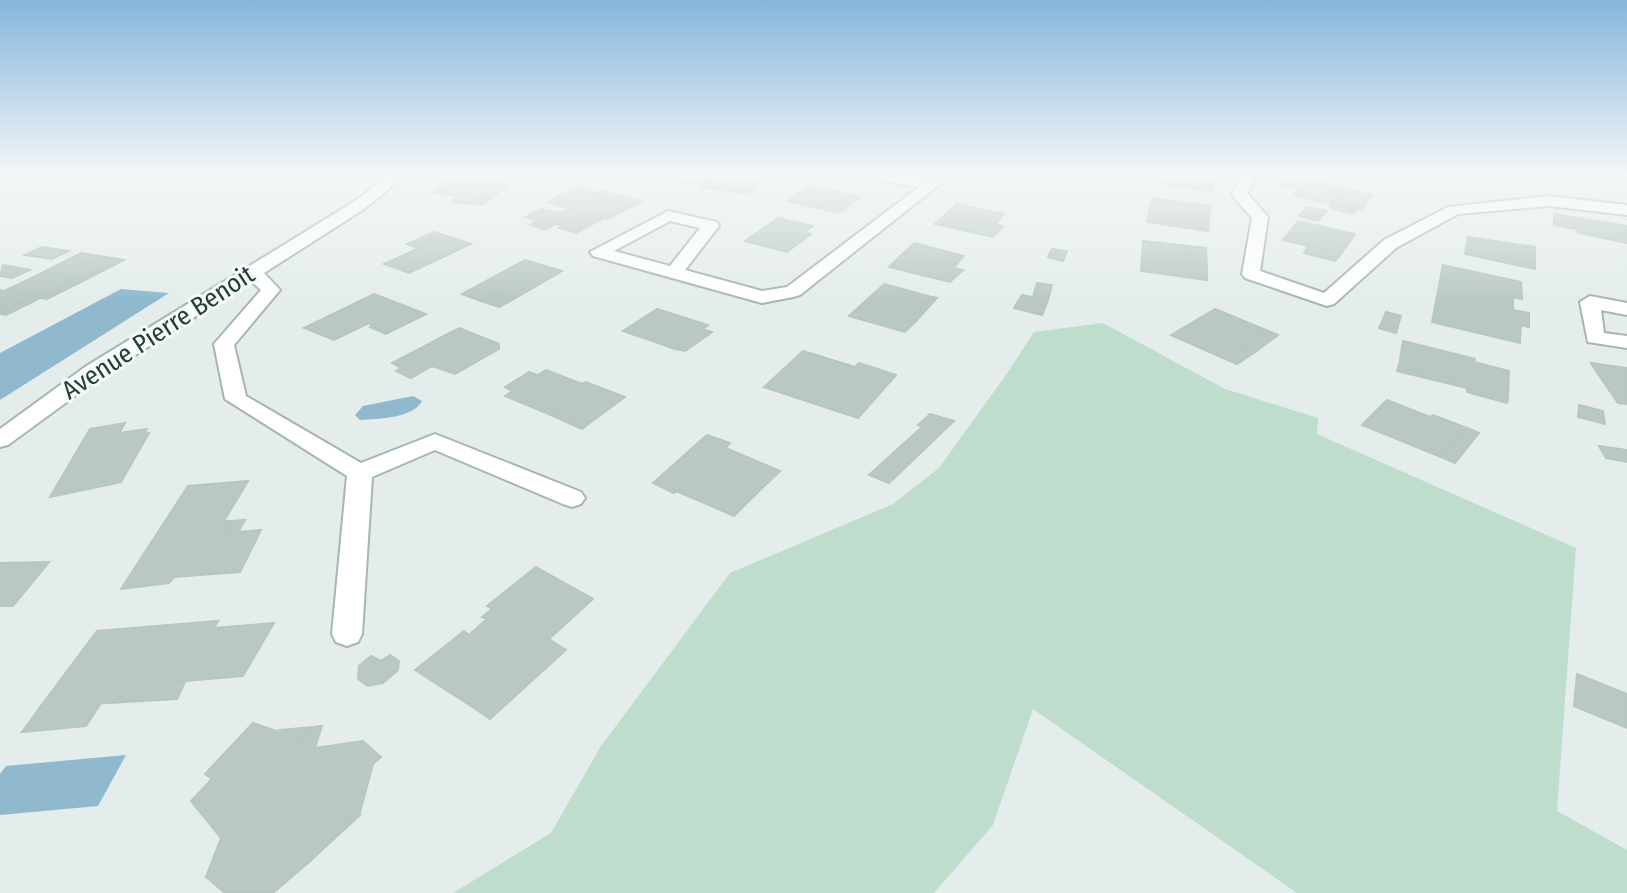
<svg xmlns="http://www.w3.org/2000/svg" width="1627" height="893" viewBox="0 0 1627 893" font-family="'Fira Sans Condensed',sans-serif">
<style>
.green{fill:#bfddcd}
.water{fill:#90b9ce}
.building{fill:#bac8c4;stroke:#b7c6c3;stroke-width:2}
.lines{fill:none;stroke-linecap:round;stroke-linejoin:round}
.minor-casing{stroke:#a7b5b3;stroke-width:4}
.minor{fill:#fff;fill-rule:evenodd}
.labels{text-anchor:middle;stroke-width:6;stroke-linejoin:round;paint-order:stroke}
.street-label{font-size:26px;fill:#253e3c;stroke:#f5f9f8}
</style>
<rect width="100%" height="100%" fill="#e4edeb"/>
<polygon class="green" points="1103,323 1225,389 1318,418 1317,434 1576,548 1557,811 1627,850 1627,893 1297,893 1033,709 993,825 934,893 453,893 551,833 601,746 730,573 893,504 939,468 1008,372 1034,332"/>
<g class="water">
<polygon points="121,289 169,293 0,400 0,353"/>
<path d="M413 396 422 401C413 418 379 419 360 420L355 415 363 406Z"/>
<polygon points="126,755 98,806 0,815 0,774 6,766"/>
</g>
<g class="building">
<polygon points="656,176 716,176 704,186 653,178"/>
<polygon points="716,176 748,176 765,178 748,194 708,188 699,190"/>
<polygon points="1162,176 1208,176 1206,182 1215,183 1213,192 1158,183"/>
<polygon points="1290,176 1323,176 1318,182 1347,188 1335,204 1356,210 1353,214 1330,208 1331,204 1293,195 1298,188 1282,185"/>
<polygon points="450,179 509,184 492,198 430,193"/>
<polygon points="577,187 599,193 592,196 631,207 607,219 547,202"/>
<polygon points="806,187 819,188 861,197 839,213 787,201"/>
<polygon points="1346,189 1372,195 1361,210 1335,204"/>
<polygon points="603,191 642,201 631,207 592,196"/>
<polygon points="458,196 492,198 483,205 451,202"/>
<polygon points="1152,198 1196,204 1194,210 1200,211 1197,220 1209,221 1208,231 1147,222"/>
<polygon points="957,204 1004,214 995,224 1003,226 993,237 935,224"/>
<polygon points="1196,204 1211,206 1209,221 1197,220 1200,211 1194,210"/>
<polygon points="1307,207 1327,211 1318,221 1299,216"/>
<polygon points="568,208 604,218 576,233 559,228 563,226 556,224 546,230 530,225 538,221 525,217 542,209 559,213"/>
<polygon points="1554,214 1627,226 1627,243 1578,233 1577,229 1554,225"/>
<polygon points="778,218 813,226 805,232 811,234 787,252 745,241"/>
<polygon points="1298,221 1345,232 1337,245 1346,247 1341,254 1283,240"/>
<polygon points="434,232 471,244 409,273 384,264 419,248 407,244"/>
<polygon points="1345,232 1355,234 1346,247 1337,245"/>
<polygon points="1468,237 1535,247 1535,269 1465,254"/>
<polygon points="1143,241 1188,246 1188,254 1193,255 1195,265 1207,267 1207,280 1141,271"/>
<polygon points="914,243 964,256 953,268 963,270 950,282 889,267"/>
<polygon points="1188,246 1206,248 1207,267 1195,265 1193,255 1188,254"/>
<polygon points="1308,246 1341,254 1335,261 1304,253"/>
<polygon points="42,247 69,251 52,259 25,255"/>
<polygon points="1052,249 1067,251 1063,261 1048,257"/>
<polygon points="81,253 112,258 104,262 110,263 89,274 74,277 44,272"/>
<polygon points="112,258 124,260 87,279 74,277 89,274 110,263 104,262"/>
<polygon points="525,260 562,271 512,300 493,295 481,301 462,294"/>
<polygon points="3,265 30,270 12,278 0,276"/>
<polygon points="1443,265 1521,282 1522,299 1513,297 1513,310 1529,313 1529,327 1521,325 1520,343 1432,322"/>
<polygon points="44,272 74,277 67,281 73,282 50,294 43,292 34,297 4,291"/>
<polygon points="74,277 87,279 47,299 34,297 43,292 50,294 73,282 67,281"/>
<polygon points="1037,283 1052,285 1048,300 1033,297"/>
<polygon points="884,284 932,297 910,319 916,321 905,332 849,316"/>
<polygon points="0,290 4,291 31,296 0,312"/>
<polygon points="374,294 426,314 386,334 370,327 373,325 369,323 334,340 304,328"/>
<polygon points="493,295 512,300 499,307 481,301"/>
<polygon points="1022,295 1048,300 1042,315 1014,308"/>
<polygon points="31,296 40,298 6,315 0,314"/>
<polygon points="932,297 937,298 916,321 910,319"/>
<polygon points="657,309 708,325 675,349 623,331"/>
<polygon points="1215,309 1261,328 1254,334 1258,336 1243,347 1255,352 1237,364 1171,335"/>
<polygon points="1386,312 1401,316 1396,333 1379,328"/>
<polygon points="459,328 499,344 499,349 455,374 432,366 411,378 396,371 401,368 392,363"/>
<polygon points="1261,328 1278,335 1255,352 1243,347 1258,336 1254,334"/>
<polygon points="702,329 712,332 685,351 675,349"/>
<polygon points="1403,341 1475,359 1474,362 1509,371 1508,399 1467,388 1468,383 1399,365"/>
<polygon points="803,351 855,367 859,363 896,375 858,418 764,387"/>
<polygon points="1591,363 1627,368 1627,375 1596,371"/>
<polygon points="1399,365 1468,383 1467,388 1397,371"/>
<polygon points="546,370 582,384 586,382 625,397 588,424 549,408 544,412 505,396"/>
<polygon points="1596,371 1627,375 1627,404 1618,403"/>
<polygon points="529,372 537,375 512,391 505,387"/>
<polygon points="1467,388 1508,399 1507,403 1467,392"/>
<polygon points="1387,400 1430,417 1433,415 1467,428 1441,457 1362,425"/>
<polygon points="1579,405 1603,411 1605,424 1578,417"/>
<polygon points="549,408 588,424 582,429 544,412"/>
<polygon points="930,414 954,421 889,483 869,475 922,427 918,425"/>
<polygon points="125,423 119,433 147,429 144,434 149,433 121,482 50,497 90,429"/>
<polygon points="1467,428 1479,433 1455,463 1441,457"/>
<polygon points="707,435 730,443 726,448 747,457 738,465 762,475 746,491 755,495 734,516 695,499 701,494 685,485 674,493 653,483"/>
<polygon points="1599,446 1627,450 1627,462 1606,458"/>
<polygon points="747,457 780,471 755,495 746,491 762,475 738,465"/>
<polygon points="248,481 224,521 232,521 225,533 261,530 240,572 174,577 169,583 121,589 188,486"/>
<polygon points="685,485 701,494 695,499 676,491"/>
<polygon points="245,520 238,532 225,533 232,521"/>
<polygon points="49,562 13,606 0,606 0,563"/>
<polygon points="536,567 593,599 549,639 566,650 536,677 516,666 471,706 415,670 464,631 469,635 487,619 482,617 492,609 487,606"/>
<polygon points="218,621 214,628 274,623 243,676 139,685 109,703 41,706 97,631"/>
<polygon points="390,655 399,661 398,670 383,683 368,686 358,679 359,666 371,656 381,661"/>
<polygon points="516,666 536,677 490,719 471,706"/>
<polygon points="1577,674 1627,694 1627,728 1574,706"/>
<polygon points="185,682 177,699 109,703 139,685"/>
<polygon points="101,703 86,726 22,732 41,706"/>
<polygon points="253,723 302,740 315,727 322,726 315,748 363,741 381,757 373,764 359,816 321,821 309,862 206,877 221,838 191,801 212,779 205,774"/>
<polygon points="315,727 302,740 280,730"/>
<polygon points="359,816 309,862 321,821"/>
<polygon points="309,862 273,893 225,893 206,877"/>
</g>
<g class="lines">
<defs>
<g id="minor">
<polygon points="389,176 405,176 364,209 264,273 280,290 234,345 246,396 361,463 435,434 581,492 585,498 581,504 572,507 563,504 435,450 372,477 362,634 358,642 347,646 336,642 332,634 347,476 225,399 214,344 261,290 251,281 101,377 8,445 0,447 0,429 85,367 352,203"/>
<path d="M873 176H909L937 181 940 184 800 295 793 297 762 303 593 256 590 252 668 211 717 222 719 226 685 270 762 291 787 287 919 187 880 180ZM670 221 700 228 670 266 614 251Z"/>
<polygon points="1243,176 1257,176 1247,193 1268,217 1260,271 1324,293 1384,240 1448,207 1549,196 1627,205 1627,215 1549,206 1458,214 1396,248 1334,304 1327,306 1245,278 1242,274 1252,218 1231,194"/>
<polygon points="1590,296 1627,303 1627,315 1601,310 1604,333 1627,336 1627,348 1588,342 1580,302"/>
</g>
</defs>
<use href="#minor" class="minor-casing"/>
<use href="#minor" class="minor"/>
</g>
<linearGradient id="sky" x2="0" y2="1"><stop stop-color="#85b6de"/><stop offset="0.58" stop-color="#f3f7f6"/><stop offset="1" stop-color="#f3f7f6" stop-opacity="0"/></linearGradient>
<rect width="1627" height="301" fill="url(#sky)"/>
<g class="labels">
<g class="street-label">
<text transform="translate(158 332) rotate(-33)" y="9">Avenue Pierre Benoit</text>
</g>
</g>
</svg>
